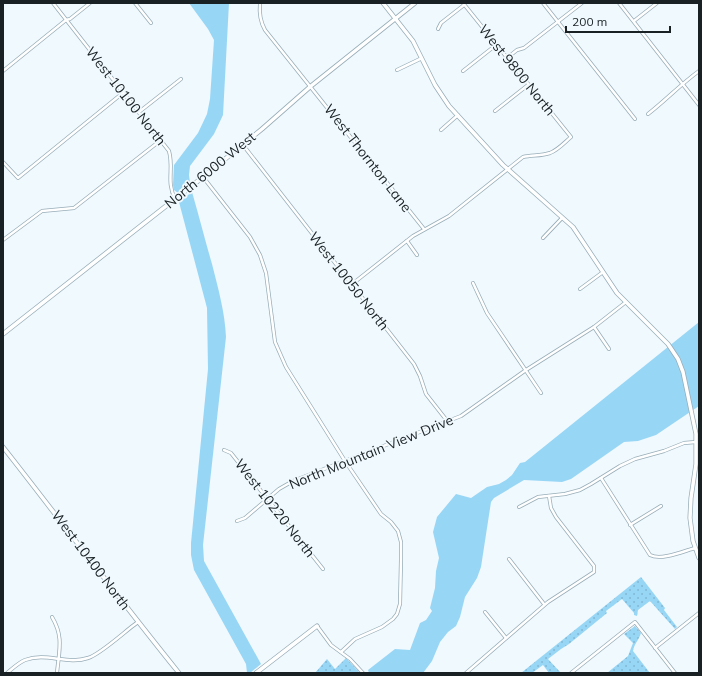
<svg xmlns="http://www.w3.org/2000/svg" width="702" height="676" viewBox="0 0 702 676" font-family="Mulish,sans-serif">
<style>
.green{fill:#98d6f6}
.park{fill:url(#park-dots)}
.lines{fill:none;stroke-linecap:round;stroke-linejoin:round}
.minor-casing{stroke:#98adb8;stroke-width:4}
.tertiary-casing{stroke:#98adb8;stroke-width:5}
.minor{stroke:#fff;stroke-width:2.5}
.tertiary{stroke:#fff;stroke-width:3.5}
.labels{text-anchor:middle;stroke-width:3.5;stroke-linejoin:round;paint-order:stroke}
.street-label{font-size:14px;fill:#192125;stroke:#f0f9fd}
</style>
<defs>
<pattern id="park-dots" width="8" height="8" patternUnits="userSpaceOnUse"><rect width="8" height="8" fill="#98d6f6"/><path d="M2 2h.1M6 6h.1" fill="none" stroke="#82b7d3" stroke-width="1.8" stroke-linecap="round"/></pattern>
</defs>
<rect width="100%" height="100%" fill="#f0f9fd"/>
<g class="green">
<polygon points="189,3 229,3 223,115 214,134 190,166 189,175 190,183 178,193 174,190 173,185 174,165 198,133 207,114 210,99 214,40 208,29"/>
<path d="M192 192C199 216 205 240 212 264 218 288 225 312 226 337L203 545 204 561 261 664 250 673H247L246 664 194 570 191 555V543L208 369 207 308 179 202Z"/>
<polygon points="699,322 699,406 656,435 638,441 624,442 571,479 562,482 524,480 494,498 491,502 481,567 477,578 465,597 460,617 456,626 448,632 440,642 432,661 423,673 369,673 368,670 395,649 410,650 420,623 426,620 432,611 430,608 435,588 436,571 439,558 433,532 437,517 456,494 471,498 487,487 499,484 506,480 512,475 520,463 525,462"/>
</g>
<g class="park">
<polygon points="641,577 665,608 664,610 677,627 675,629 650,601 638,610 637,616 634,615 634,613 622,599 606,611 607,613 569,644 561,649 548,659 561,673 549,673 543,665 532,673 521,673"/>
<path d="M635 626 641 633C639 640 634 644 633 651L650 673H607L628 656 633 643 624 634Z"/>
<polygon points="346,658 360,673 315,673 327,659 335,669"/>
</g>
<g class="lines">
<defs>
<g id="minor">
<path d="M53 3 169 151C174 169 166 181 175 199"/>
<polyline points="135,3 151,23"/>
<polyline points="543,3 635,119"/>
<polyline points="619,3 699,105"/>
<path d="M260 4C259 14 260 21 265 30L424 229"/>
<polyline points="634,21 657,3"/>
<polyline points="438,29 441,23 464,5"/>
<polyline points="507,58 517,50 524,48 582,3"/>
<polyline points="397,70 420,59"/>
<polyline points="3,71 66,20 70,19 90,3"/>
<polyline points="463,71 496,45"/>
<polyline points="495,111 528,85"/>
<polyline points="139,112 181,79"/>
<path d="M648 114C666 100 681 84 699 71"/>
<polyline points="441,130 458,115"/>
<polyline points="243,145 414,364 420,376 426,394 448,422"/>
<polyline points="3,162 18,178 124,92"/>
<polyline points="203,177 250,237 260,255 266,273 275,342 286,367 345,461 381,514 391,522 398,531 401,542 401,560 400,604 397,614 393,619 382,627 355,639 341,652"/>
<polyline points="543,238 562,218"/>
<polyline points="3,240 42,211 74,208 161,140"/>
<polyline points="407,241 417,255"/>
<polyline points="473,283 487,313 541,393"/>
<path d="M351 285 413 236 449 216 523 157C532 155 541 156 550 153 558 150 564 143 571 137L463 3"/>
<polyline points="580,289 603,272"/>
<polyline points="594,327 609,349"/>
<polyline points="224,450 231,453 323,569"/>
<path d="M601 478 650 555C661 561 684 551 695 548"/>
<polyline points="519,507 538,497 565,494 580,490 591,484 620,466 635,459 664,451 684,443 696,442"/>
<polyline points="237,521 245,518 279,489 293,481 461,416 526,370 594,327 626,302"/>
<polyline points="630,525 661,506"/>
<polyline points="509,559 544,604"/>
<polyline points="485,612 506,638"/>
<path d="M52 617C64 637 59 651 57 673"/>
<polyline points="317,626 331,645 350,659 363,673"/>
<polyline points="655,648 699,613"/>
<path d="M7 673C12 669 18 663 25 660 46 652 67 665 88 658 101 654 125 631 138 622"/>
<polyline points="466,673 548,602 594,572 594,566 556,517 551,508 549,496"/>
<polyline points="571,673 635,622 675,673"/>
</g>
<g id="tertiary">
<polyline points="383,3 413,41 435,85 449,106 503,165 573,227 617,293 668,344 678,359 683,372 696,434 696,464 691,498 690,518 693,541 699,558"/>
<polyline points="3,334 203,177 262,129 311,86 415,3"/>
<path d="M3 447C62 522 119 599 179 673"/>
<polyline points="256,673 317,626"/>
</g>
</defs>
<use href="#minor" class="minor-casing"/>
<use href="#tertiary" class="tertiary-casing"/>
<use href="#minor" class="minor"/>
<use href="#tertiary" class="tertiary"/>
</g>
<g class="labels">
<g class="street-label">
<text transform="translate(517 70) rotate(51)" y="5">West 9800 North</text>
<text transform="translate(126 96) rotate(52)" y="5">West 10100 North</text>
<text transform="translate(368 158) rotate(52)" y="5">West Thornton Lane</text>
<text transform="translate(210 170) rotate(-39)" y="5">North 6000 West</text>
<text transform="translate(349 281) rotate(52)" y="5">West 10050 North</text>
<text transform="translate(371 452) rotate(-22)" y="5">North Mountain View Drive</text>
<text transform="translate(275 508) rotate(52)" y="5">West 10220 North</text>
<text transform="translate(91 560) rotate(53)" y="5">West 10400 North</text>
</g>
</g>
<rect width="702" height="676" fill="none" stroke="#192125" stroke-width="8"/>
<path d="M566 26v6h104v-6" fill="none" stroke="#192125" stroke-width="2"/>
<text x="572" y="26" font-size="12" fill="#192125" stroke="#f0f9fd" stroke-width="3" paint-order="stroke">200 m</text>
</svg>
